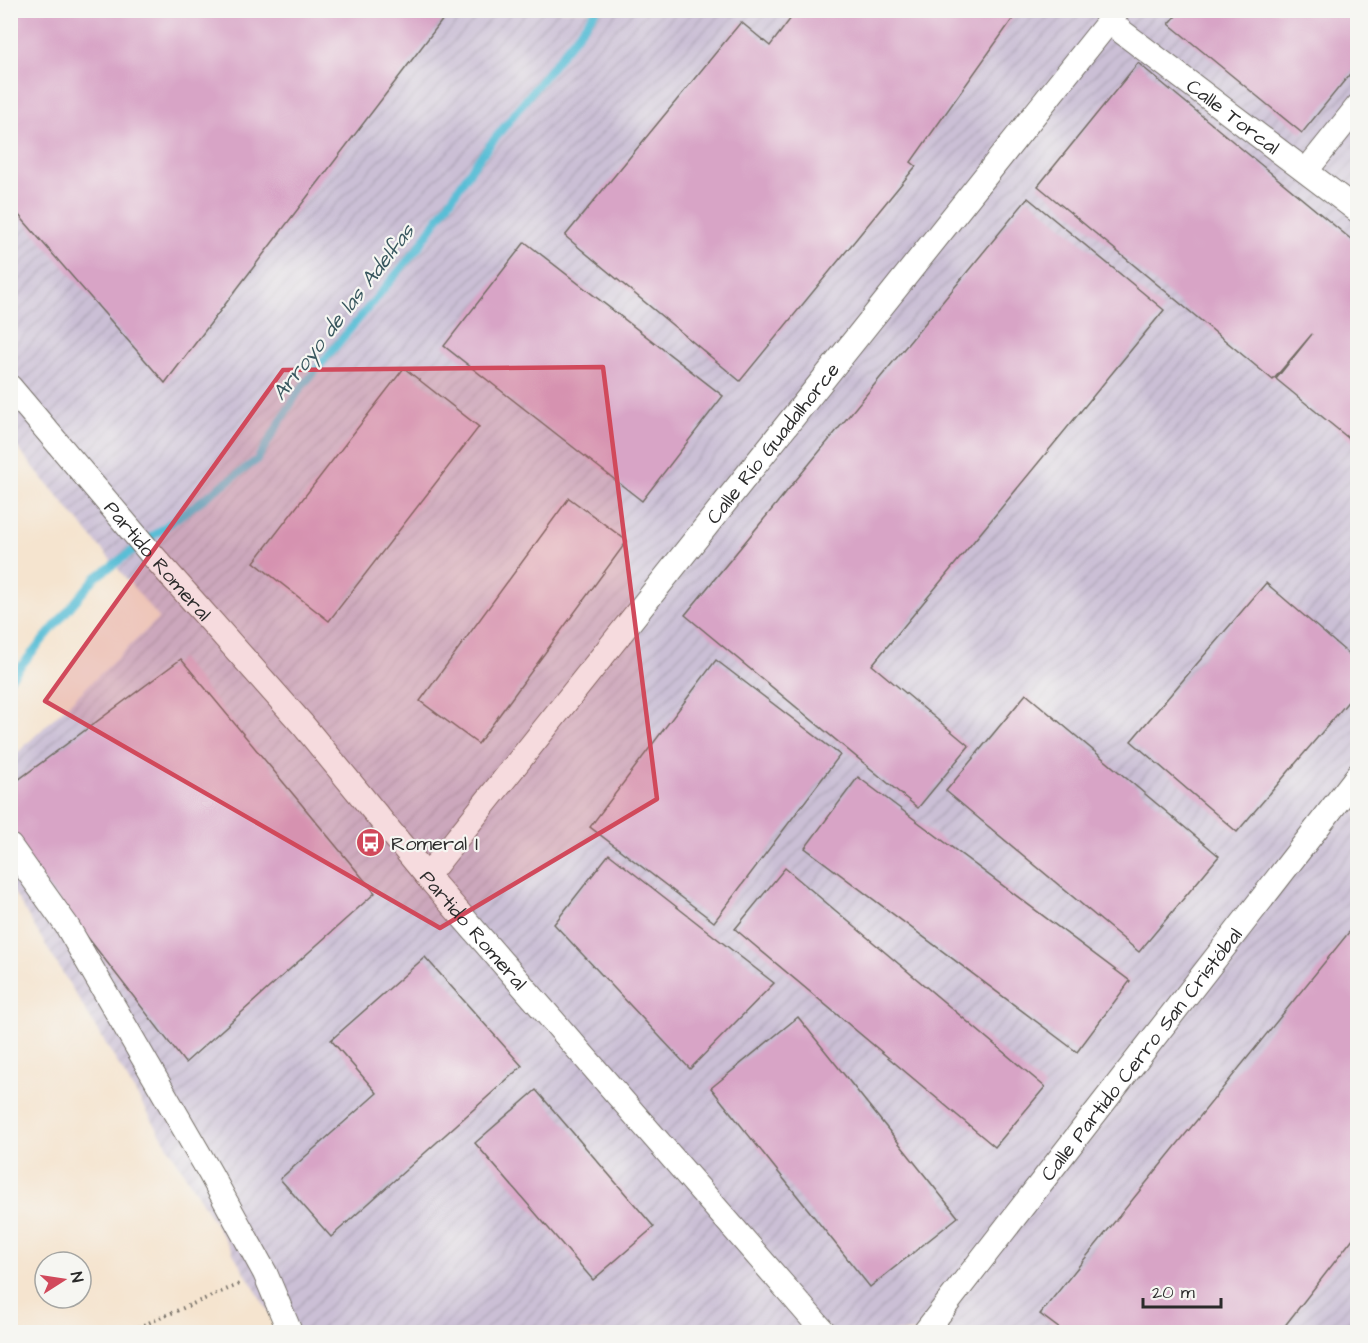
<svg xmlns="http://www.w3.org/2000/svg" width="1368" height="1343" viewBox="0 0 1368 1343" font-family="'Architects Daughter',sans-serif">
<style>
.industrial{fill:url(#industrial-furrows)}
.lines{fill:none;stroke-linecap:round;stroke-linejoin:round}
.stream{stroke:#58bed6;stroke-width:8}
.building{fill:#d8a4c6}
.minor-casing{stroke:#726c64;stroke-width:26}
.path{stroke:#726c64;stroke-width:4;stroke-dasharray:1.5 4.5;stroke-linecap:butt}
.minor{stroke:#fff;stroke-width:24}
.marked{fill:#d1495b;fill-opacity:0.2;stroke:#d1495b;stroke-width:4.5;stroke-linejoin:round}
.labels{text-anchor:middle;stroke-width:4.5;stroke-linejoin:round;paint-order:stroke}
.street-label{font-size:20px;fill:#2b2b2b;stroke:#f6f6f2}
.poi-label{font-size:20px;fill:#2b2b2b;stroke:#f6f6f2;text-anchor:start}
.water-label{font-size:21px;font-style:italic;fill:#38575e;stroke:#f6f6f2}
</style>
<defs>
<pattern id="industrial-furrows" width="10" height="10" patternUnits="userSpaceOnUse" patternTransform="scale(1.5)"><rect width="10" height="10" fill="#cbbfd5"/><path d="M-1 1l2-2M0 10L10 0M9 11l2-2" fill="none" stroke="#aea4b7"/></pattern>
</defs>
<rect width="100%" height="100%" fill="#f6f6f2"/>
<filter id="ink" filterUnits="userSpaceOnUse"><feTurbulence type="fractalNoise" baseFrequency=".0167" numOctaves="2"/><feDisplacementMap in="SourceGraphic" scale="12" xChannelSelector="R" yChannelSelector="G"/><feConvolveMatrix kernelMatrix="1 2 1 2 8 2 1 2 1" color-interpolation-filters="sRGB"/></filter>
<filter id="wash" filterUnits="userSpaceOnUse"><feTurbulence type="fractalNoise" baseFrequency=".008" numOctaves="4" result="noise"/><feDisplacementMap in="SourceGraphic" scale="24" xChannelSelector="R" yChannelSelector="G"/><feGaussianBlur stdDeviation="1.35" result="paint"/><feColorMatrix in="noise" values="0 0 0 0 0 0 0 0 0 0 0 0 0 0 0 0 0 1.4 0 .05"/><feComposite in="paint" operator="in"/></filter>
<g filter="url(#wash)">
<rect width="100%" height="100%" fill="#f5e4cf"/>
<polygon class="industrial" points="11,11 1357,11 1357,1332 281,1332 11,888 11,759 159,618 11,440"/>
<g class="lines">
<polyline class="stream" points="10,679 95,578 257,460 300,389 418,248 477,161 597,10"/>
</g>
<g id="blocks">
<g class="building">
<polygon points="10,10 450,10 165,383 10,205"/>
<polygon points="797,10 1019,10 911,162 916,166 740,381 565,236 741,22 770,46"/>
<polygon points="1181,10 1358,10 1358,64 1302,133 1169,24"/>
<polygon points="1138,63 1358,245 1358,446 1276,379 1312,334 1273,380 1038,186"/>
<polygon points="1028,198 1164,310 872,665 969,746 918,808 685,615"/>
<polygon points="525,242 723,396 642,501 444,346"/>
<polygon points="404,368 479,427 329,621 254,562"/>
<polygon points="569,498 627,541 478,744 420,701"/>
<polygon points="1266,583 1358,662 1358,690 1237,832 1131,741"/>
<polygon points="181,659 375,893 185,1063 10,837 10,786"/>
<polygon points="716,660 840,755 714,922 590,827"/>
<polygon points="1026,694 1219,856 1139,952 946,791"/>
<polygon points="858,777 1130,981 1077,1052 805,848"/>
<polygon points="609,854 774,983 690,1069 554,924"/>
<polygon points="785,868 1045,1087 995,1147 735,929"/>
<polygon points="1358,921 1358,1232 1280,1332 1064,1332 1040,1314"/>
<polygon points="425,957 522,1066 331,1237 280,1179 377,1093 331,1040"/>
<polygon points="798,1017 958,1217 870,1287 711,1088"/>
<polygon points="536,1090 654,1227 593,1280 475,1143"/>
</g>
</g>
</g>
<g filter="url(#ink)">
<use href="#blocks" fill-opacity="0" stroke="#726c64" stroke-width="1.5"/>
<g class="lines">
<defs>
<g id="minor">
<path id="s1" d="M1109 22 1358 211"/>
<polyline points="1306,171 1358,106"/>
<path id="s2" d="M10 387 154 557 303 725 427 876 824 1332"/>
<polyline points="10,846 67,926 210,1173 265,1273 290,1332"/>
<path id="s3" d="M427 876 1118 10"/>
<path id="s4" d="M925 1332 1358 775"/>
</g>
</defs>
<use href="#minor" class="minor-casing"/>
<polyline class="path" points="127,1332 242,1283"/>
<use href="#minor" class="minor"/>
</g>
</g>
<path class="marked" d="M603 367 657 799 440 928 45 701 283 370Z"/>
<defs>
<symbol id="bus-disc" viewBox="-11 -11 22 22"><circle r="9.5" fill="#d1495b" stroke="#f6f6f2"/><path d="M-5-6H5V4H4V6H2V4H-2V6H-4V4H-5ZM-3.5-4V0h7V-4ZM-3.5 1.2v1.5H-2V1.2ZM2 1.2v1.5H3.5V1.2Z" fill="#fff"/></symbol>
</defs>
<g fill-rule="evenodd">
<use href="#bus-disc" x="354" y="826" width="33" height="33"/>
</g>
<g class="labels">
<g class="street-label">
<text dy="7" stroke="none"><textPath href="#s1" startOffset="156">Calle Torcal</textPath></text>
<text dy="7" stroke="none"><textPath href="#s3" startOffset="554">Calle Río Guadalhorce</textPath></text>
<text dy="7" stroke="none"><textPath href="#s2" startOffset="228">Partido Romeral</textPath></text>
<text dy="7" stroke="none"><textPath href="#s2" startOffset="714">Partido Romeral</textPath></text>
<text dy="7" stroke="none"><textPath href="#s4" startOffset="352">Calle Partido Cerro San Cristóbal</textPath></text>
</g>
<g class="poi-label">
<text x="391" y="850">Romeral I</text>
</g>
<g class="water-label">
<text transform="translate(343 312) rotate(-52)" y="7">Arroyo de las Adelfas</text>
</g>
</g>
<rect width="1368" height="1343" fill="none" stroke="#f6f6f2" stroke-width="36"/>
<g transform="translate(63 1280) rotate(78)"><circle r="28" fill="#f6f6f2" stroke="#a5a5a2" stroke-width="1.5"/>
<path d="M0-4.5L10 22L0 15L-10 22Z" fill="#d1495b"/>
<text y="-9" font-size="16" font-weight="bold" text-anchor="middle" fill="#2b2b2b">N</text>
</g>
<path d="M1143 1298v9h78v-9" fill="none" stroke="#2b2b2b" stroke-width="3"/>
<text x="1152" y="1298" font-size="18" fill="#2b2b2b" stroke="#f6f6f2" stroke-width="4.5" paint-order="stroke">20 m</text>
</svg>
